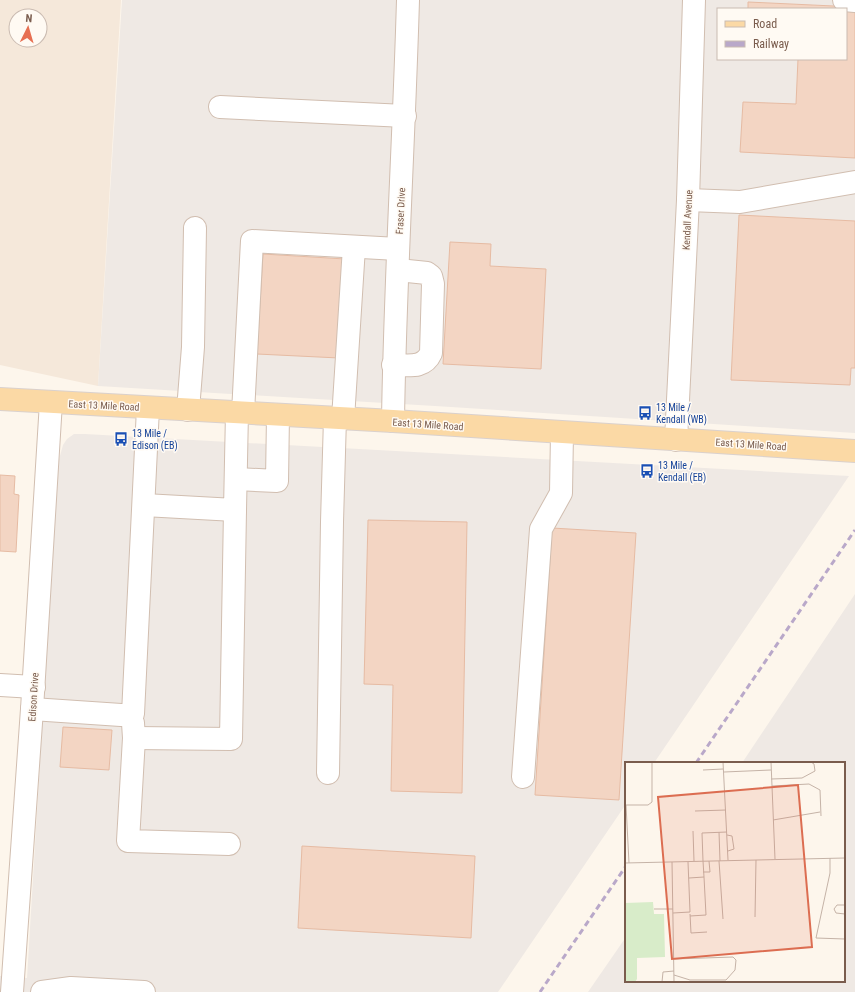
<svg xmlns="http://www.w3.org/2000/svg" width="855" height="992" viewBox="0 0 855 992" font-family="'Roboto Condensed',sans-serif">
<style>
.residential{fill:#f5e8da;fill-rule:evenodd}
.industrial{fill:#efe9e4;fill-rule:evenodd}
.building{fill:#f3d5c3;stroke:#e6bba3}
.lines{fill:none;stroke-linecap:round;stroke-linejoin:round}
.minor-casing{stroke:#d1beb0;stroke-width:24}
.major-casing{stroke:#dad1cd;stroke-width:24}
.minor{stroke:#fff;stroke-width:22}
.major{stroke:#fbd9a5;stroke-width:22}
.rail{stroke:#b9a8c9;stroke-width:3;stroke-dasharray:6 4;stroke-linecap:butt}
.labels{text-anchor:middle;stroke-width:3;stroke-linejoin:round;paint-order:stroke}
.street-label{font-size:10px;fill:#7a5c4d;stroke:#fffaf3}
.transit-label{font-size:10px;fill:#164399;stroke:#fffaf3;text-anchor:start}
.inset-road{fill:none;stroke:#c5b3a7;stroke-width:1}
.view{fill:#dc6d51;fill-opacity:0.15;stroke:#dc6d51;stroke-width:2}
.inset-edge{fill:none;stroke:#7a5c4d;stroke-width:2}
</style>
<rect width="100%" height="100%" fill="#fdf6ec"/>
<path class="residential" d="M0 0H121L98 386 0 365ZM16 16H40V40H16Z"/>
<g class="industrial">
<path d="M122 0H855V433L435 406 98 386ZM718 9H846V59H718Z"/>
<polygon points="74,434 85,434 849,476 654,763 626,763 626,804 498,992 0,992 0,976 27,978 58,463 63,445 67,439"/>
<polygon points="855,594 855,992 588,992 626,937 626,981 844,981 844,763 742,763"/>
</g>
<g class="building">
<polygon points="748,2 855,7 855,158 740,152 743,102 796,104 798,59 846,59 846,9 748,9"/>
<polygon points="739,215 855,221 855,368 851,368 850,385 731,380"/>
<polygon points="450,242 491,244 490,266 546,269 541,369 443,364"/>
<polygon points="263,254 345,259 339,358 257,354"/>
<polygon points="0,475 15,476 14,494 19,495 16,552 0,551"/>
<polygon points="368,520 467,522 462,793 391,791 393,685 364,684"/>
<polygon points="552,528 636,533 619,800 535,795"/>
<polygon points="63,727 112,730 109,770 60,767"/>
<polygon points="302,846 475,856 471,938 298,928"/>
</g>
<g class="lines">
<defs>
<g id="minor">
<polyline points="844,0 855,1"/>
<polyline points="220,107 405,116"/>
<polyline points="688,200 740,202 855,182"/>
<path d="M393 365C408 365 424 369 431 353L433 284 431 276 427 273 398 270"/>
<polyline points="188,410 193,347 195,228"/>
<polyline points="243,413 252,241 398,249"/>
<polyline points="343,419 354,247"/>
<path d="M393 421C395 281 404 140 408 0"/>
<polyline points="676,440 688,200 694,0"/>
<polyline points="236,479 277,481 278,415"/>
<polyline points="144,505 235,510 237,412"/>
<polyline points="0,685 34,687"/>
<polyline points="32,709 121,715 133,714 148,408"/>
<polyline points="133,723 134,738 128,841 229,844"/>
<polyline points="134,738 231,739 235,510"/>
<polyline points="328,773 332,522 335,418"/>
<polyline points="523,777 541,529 561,493 562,433"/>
<polyline points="12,992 32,709 51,402"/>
<polyline points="42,992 71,988 144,992"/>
</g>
<polyline id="major" points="0,399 393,421 855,451"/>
</defs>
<use href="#minor" class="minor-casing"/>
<use href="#major" class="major-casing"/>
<use href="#minor" class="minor"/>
<use href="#major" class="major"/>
<g class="rail">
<polyline points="696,763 855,530"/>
<polyline points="540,992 626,866"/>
</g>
</g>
<defs>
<symbol id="bus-bare" viewBox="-9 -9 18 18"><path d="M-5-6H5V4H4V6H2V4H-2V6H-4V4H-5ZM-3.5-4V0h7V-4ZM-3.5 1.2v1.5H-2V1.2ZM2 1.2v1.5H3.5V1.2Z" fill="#1a4fb4" stroke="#fffaf3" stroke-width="2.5" paint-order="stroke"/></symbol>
</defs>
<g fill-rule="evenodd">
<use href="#bus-bare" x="635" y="403" width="20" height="20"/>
<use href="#bus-bare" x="111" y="429" width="20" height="20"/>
<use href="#bus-bare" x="637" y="461" width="20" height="20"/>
</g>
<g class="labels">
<g class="street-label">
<text transform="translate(400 211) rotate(-87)" y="4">Fraser Drive</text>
<text transform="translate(687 220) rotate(-87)" y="4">Kendall Avenue</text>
<text transform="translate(104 405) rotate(3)" y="4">East 13 Mile Road</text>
<text transform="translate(428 424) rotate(4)" y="4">East 13 Mile Road</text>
<text transform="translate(751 444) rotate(4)" y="4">East 13 Mile Road</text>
<text transform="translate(33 697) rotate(-86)" y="4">Edison Drive</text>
</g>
<g class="transit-label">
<text x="656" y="411">13 Mile /<tspan x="656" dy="12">Kendall (WB)</tspan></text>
<text x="132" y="437">13 Mile /<tspan x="132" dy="12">Edison (EB)</tspan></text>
<text x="658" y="469">13 Mile /<tspan x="658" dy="12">Kendall (EB)</tspan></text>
</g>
</g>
<g transform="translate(625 762)">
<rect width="220" height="220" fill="#fdf6ec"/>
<path d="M28 140 29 152H39L40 195 12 196V217L10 220H0V141Z" fill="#d8ecc9"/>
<path class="inset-road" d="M98 0 103 98M146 0 150 97M78 8 98 7M99 10 146 8M146 17 177 16 190 9 189 2 186 0M147 24 184 22 195 28 196 54M0 43H23L27 40V0M1 43 4 101M70 49 101 48M148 58 195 50M68 69 69 99M94 70 95 99M102 73 107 74 109 87 103 89M205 96V111L191 176 220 177M78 99 77 71 102 70M94 99 98 157M47 100 49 220M0 101 220 96M78 110H85L84 99M64 116 79 115 78 99M220 143H212L209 147 211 151 220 152M29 147H48M48 151 65 150 63 100M65 152 66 171 82 170M65 154 81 153 79 115M130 155 131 98M49 197 108 195 111 198 110 208 101 218H65L49 213M37 220 38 210 49 209"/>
<path class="view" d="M173 23 187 185 47 197 33 35Z"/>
<rect width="220" height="220" class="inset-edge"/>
</g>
<rect x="717" y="8" width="130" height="52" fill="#fffaf3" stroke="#cabbb1"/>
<rect x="725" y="21" width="20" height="6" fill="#fbd9a5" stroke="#cabbb1"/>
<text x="753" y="28" font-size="12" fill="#7a5c4d">Road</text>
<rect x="725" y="41" width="20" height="6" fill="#b9a8c9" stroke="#cabbb1"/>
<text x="753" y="48" font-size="12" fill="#7a5c4d">Railway</text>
<g transform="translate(28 28) rotate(5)"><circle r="19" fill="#fffaf3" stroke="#cabbb1"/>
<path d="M0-3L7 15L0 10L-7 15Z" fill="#e76f51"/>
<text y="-6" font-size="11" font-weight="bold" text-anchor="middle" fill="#7a5c4d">N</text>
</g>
</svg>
